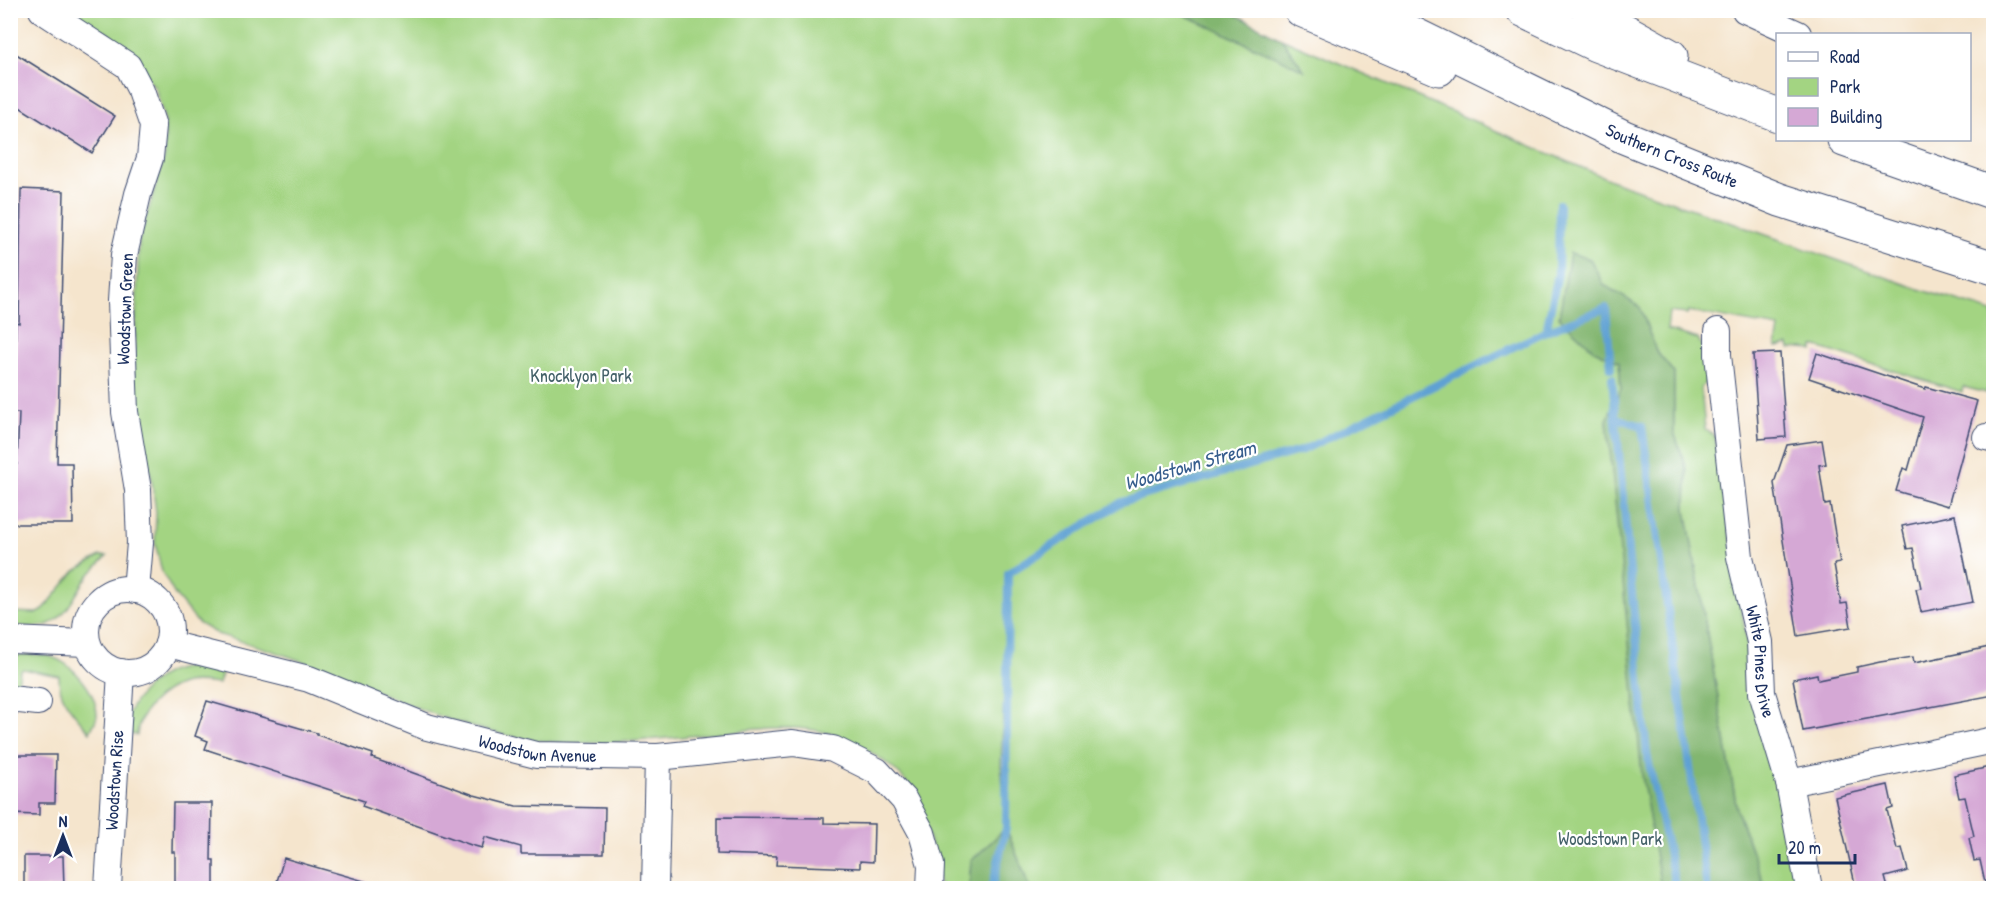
<svg xmlns="http://www.w3.org/2000/svg" width="2004" height="899" viewBox="0 0 2004 899" font-family="'Patrick Hand',sans-serif">
<style>
.green{fill:#a3d482;stroke:#5f8270;stroke-width:1.5;fill-rule:evenodd}
.forest{fill:#82b670;stroke:#4e7267;stroke-width:1.5}
.lines{fill:none;stroke-linecap:round;stroke-linejoin:round}
.stream{stroke:#5ea1d3;stroke-width:8}
.building{fill:#d5a8d5}
.street-casing{stroke:#3c4a6f;stroke-width:28}
.highway-casing{stroke:#3c4a6f;stroke-width:35}
.street{stroke:#fff;stroke-width:26}
.highway{stroke:#fff;stroke-width:33}
.labels{text-anchor:middle;stroke-width:4.5;stroke-linejoin:round;paint-order:stroke}
.street-label{font-size:18px;fill:#1b2f5e;stroke:#fff}
.park-label{font-size:18px;fill:#446169;stroke:#fff}
.water-label{font-size:20px;font-style:italic;fill:#365d8d;stroke:#fff}
</style>
<rect width="100%" height="100%" fill="#fff"/>
<filter id="ink" filterUnits="userSpaceOnUse"><feTurbulence type="fractalNoise" baseFrequency=".0167" numOctaves="2"/><feDisplacementMap in="SourceGraphic" scale="12" xChannelSelector="R" yChannelSelector="G"/><feConvolveMatrix kernelMatrix="1 2 1 2 8 2 1 2 1" color-interpolation-filters="sRGB"/></filter>
<filter id="wash" filterUnits="userSpaceOnUse"><feTurbulence type="fractalNoise" baseFrequency=".008" numOctaves="4" result="noise"/><feDisplacementMap in="SourceGraphic" scale="24" xChannelSelector="R" yChannelSelector="G"/><feGaussianBlur stdDeviation="1.35" result="paint"/><feColorMatrix in="noise" values="0 0 0 0 0 0 0 0 0 0 0 0 0 0 0 0 0 1.4 0 .05"/><feComposite in="paint" operator="in"/></filter>
<g filter="url(#wash)">
<rect width="100%" height="100%" fill="#f5e5cd"/>
<g class="green">
<path d="M71 11H1176L1303 69 1281 38 1613 181 1922 290 1993 312V389L1988 388 1987 393 1963 387 1962 392 1814 346 1813 351 1804 348 1790 349 1789 345 1776 347 1779 328 1689 311 1687 314 1669 312 1667 330 1698 339 1707 355 1709 378 1701 388 1705 429 1715 437 1748 652V683L1782 804 1799 888H1765L1737 810 1686 510 1687 470 1674 432V373L1656 351 1619 362 1621 389 1607 421 1643 767 1671 888H1030L1006 828 971 861 969 888H940C935 867 924 808 914 793 905 777 890 765 875 755 821 717 771 728 710 734 653 740 591 747 534 740 466 731 407 704 345 678 304 660 260 647 217 634L198 623 175 595 162 572 155 543 156 512 151 475 133 388 139 241 165 155V121L155 87 112 36ZM1007 607H1008L1006 817 1001 766Z"/>
<path d="M100 556H107C99 565 88 574 82 585 74 598 64 618 49 624 37 629 22 626 11 625V612L37 613 42 611 75 571Z"/>
<path d="M10 655C21 655 33 654 44 655 69 659 96 689 97 715 97 720 92 727 90 732 76 715 58 700 59 676L23 669 20 671 18 684 11 687Z"/>
<path d="M207 667 223 670 219 684C207 683 193 680 182 684 161 691 138 712 137 735L122 733C127 705 150 677 178 669 187 667 198 668 207 667Z"/>
</g>
<g class="forest">
<polygon points="1176,11 1229,11 1281,38 1304,70"/>
<polygon points="1570,253 1590,259 1604,285 1640,307 1656,351 1674,373 1674,432 1687,470 1686,510 1737,810 1765,888 1661,888 1642,776 1607,420 1621,389 1619,362 1594,350 1559,317"/>
<polygon points="1006,828 1030,888 969,888 971,861"/>
</g>
<g class="lines">
<g class="stream">
<polyline points="1546,331 1606,308 1611,368"/>
<polyline points="1612,378 1647,754 1676,888"/>
<polyline points="1616,418 1642,426 1707,888"/>
<polyline points="992,888 1006,828 1008,573 1122,502 1303,450 1546,331 1558,274 1559,204"/>
</g>
</g>
<g id="blocks">
<g class="building">
<polygon points="10,50 115,116 92,153 10,101"/>
<polygon points="21,189 64,191 57,463 72,463 73,524 10,524 10,463 17,464 19,413 10,413 10,364 15,364 16,322 19,323"/>
<polygon points="1780,353 1786,437 1759,439 1753,354"/>
<polygon points="1817,353 1925,389 1926,387 1977,401 1948,506 1896,491 1903,468 1908,470 1923,417 1809,378"/>
<polygon points="1822,440 1826,464 1819,465 1825,505 1830,504 1840,563 1834,564 1841,604 1847,603 1851,627 1798,636 1774,483 1787,445"/>
<polygon points="1955,515 1973,602 1921,612 1916,589 1921,588 1913,548 1907,549 1902,526"/>
<polygon points="1994,646 1994,695 1803,731 1793,679 1817,674 1818,680 1857,672 1857,667 1880,662 1913,657 1914,663"/>
<polygon points="207,701 317,733 317,735 373,754 372,758 474,795 516,806 605,808 604,854 521,854 521,847 485,837 482,848 471,845 362,806 364,801 205,749 208,741 195,736"/>
<polygon points="10,755 56,755 55,803 39,803 39,815 10,814"/>
<polygon points="1994,766 1994,882 1985,883 1980,860 1974,861 1969,838 1974,836 1965,797 1959,798 1954,775"/>
<polygon points="1888,785 1893,808 1887,810 1892,830 1897,849 1902,848 1908,871 1885,877 1888,888 1856,888 1835,797"/>
<polygon points="173,803 212,803 211,860 214,860 214,888 175,888 175,852 172,852"/>
<polygon points="717,817 824,818 824,823 874,824 873,862 860,861 860,868 776,865 777,856 717,854"/>
<polygon points="24,856 63,856 64,888 24,888"/>
<polygon points="284,858 371,883 371,888 275,888"/>
</g>
</g>
</g>
<g filter="url(#ink)">
<use href="#blocks" fill-opacity="0" stroke="#3c4a6f" stroke-width="1.5"/>
<g class="lines">
<defs>
<g id="street">
<polyline points="42,10 128,66 141,91 153,126 150,158 138,194 124,255 121,301 125,412 138,490 140,543 136,590"/>
<polyline points="1745,10 1798,34"/>
<path id="s1" d="M1718 331V355L1740 557 1760 642 1762 693 1789 783 1994 740"/>
<polyline points="1986,437 1994,439"/>
<circle cx="128" cy="631" r="42"/>
<polyline points="10,640 87,643"/>
<path id="s2" d="M168 644 309 679 427 727 536 755 658 757 793 743 833 749 877 771 904 800 922 833 931 865 930 888"/>
<polyline points="10,699 38,702"/>
<polyline points="1789,783 1809,888"/>
<path id="s3" d="M108 888 121 672"/>
<polyline points="655,888 658,757"/>
</g>
<g id="highway">
<polyline points="1301,10 1439,69"/>
<path id="s4" d="M1365 10 1624 137 1780 200 1994 268"/>
<polyline points="1523,10 1596,45 1778,115"/>
<polyline points="1588,10 1671,56"/>
<polyline points="1844,140 1994,193"/>
</g>
</defs>
<use href="#street" class="street-casing"/>
<use href="#highway" class="highway-casing"/>
<use href="#street" class="street"/>
<use href="#highway" class="highway"/>
</g>
</g>
<g class="labels">
<g class="street-label">
<text dy="6" stroke="none"><textPath href="#s4" startOffset="340">Southern Cross Route</textPath></text>
<text transform="translate(125 309) rotate(-88)" y="6">Woodstown Green</text>
<text dy="6" stroke="none"><textPath href="#s1" startOffset="334">White Pines Drive</textPath></text>
<text dy="6" stroke="none"><textPath href="#s2" startOffset="386">Woodstown Avenue</textPath></text>
<text dy="6" stroke="none"><textPath href="#s3" startOffset="108">Woodstown Rise</textPath></text>
</g>
<g class="park-label">
<text x="581" y="382">Knocklyon Park</text>
<text x="1610" y="845">Woodstown Park</text>
</g>
<g class="water-label">
<text transform="translate(1190 465) rotate(-16)" y="7">Woodstown Stream</text>
</g>
</g>
<rect width="2004" height="899" fill="none" stroke="#fff" stroke-width="36"/>
<rect x="1776" y="33" width="195" height="108" fill="#ffffff" stroke="#a4acbf" stroke-width="1.5"/>
<rect x="1788" y="52" width="30" height="9" fill="#ffffff" stroke="#a4acbf" stroke-width="1.5"/>
<text x="1830" y="63" font-size="18" fill="#1b2f5e">Road</text>
<rect x="1788" y="78" width="30" height="18" fill="#a3d482" stroke="#a4acbf" stroke-width="1.5"/>
<text x="1830" y="93" font-size="18" fill="#1b2f5e">Park</text>
<rect x="1788" y="108" width="30" height="18" fill="#d5a8d5" stroke="#a4acbf" stroke-width="1.5"/>
<text x="1830" y="123" font-size="18" fill="#1b2f5e">Building</text>
<g transform="translate(63 836)" stroke="#ffffff" stroke-width="4.5" paint-order="stroke">
<path d="M0-4.5L10 22L0 15L-10 22Z" fill="#1b2f5e"/>
<text y="-9" font-size="16" font-weight="bold" text-anchor="middle" fill="#1b2f5e">N</text>
</g>
<path d="M1779 854v9h76v-9" fill="none" stroke="#1b2f5e" stroke-width="3"/>
<text x="1788" y="854" font-size="18" fill="#1b2f5e" stroke="#ffffff" stroke-width="4.5" paint-order="stroke">20 m</text>
</svg>
